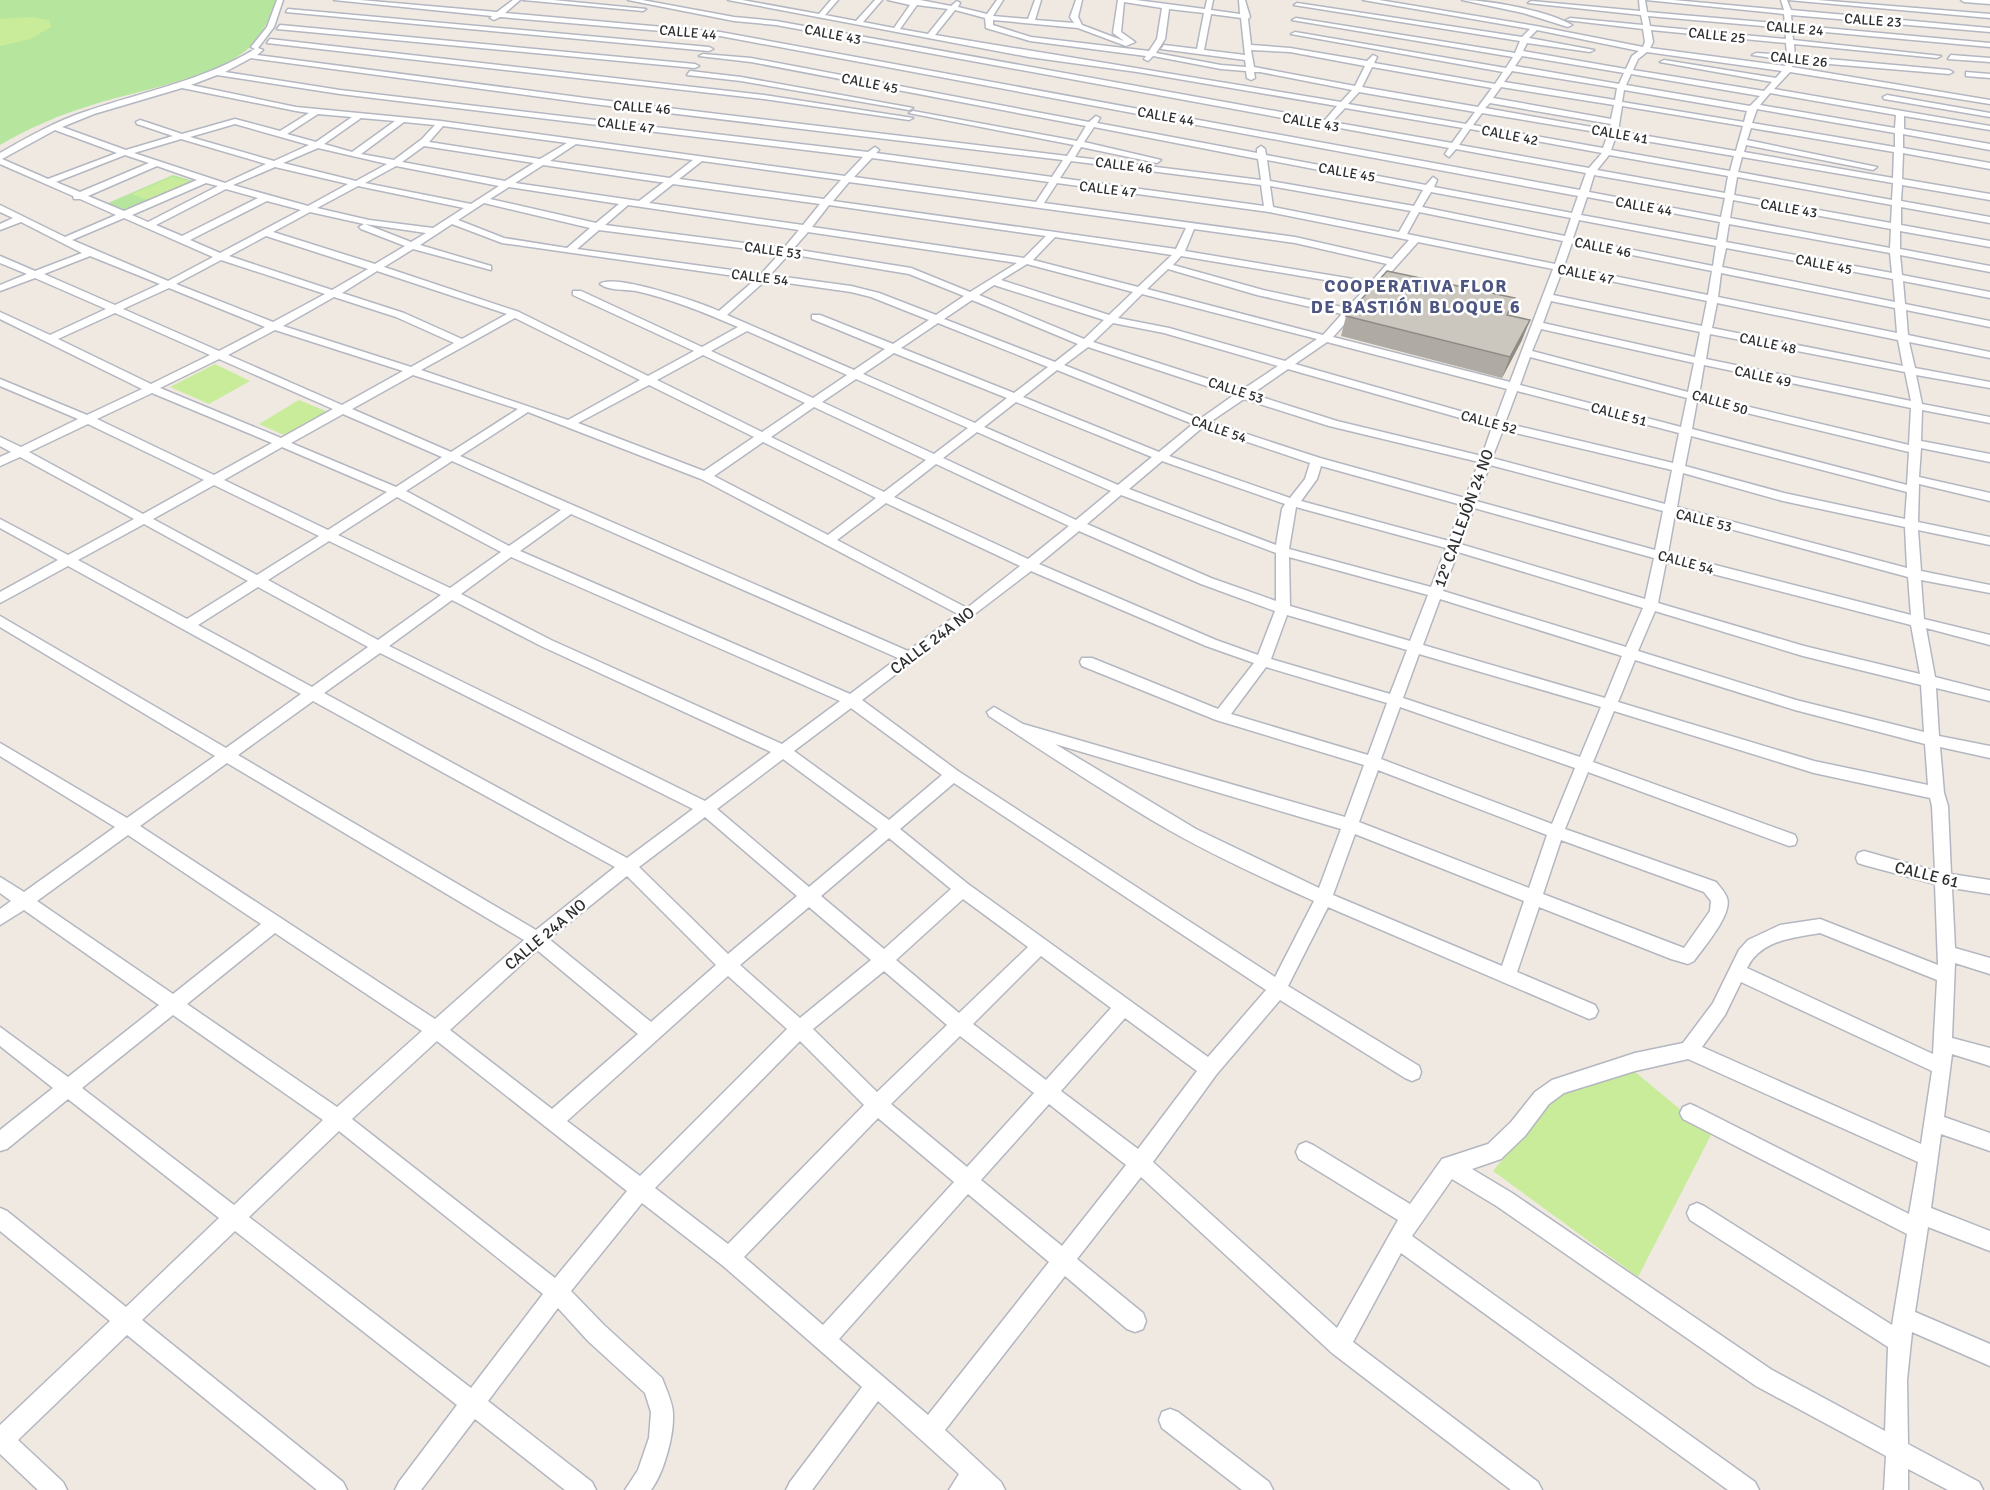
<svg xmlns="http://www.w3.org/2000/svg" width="1990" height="1490" viewBox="0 0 1990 1490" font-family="Signika,sans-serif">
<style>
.green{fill:#b6e59e}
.pitch{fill:#c9ec9a}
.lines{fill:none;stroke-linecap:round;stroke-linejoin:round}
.minor-casing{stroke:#b4b7c1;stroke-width:3}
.minor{fill:#fff;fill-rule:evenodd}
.wall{fill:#afaba4}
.shaded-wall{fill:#8e8b86}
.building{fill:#cbc7bf;stroke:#8e8b86;stroke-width:1.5}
.labels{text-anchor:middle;stroke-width:5;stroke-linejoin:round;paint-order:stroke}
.far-street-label{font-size:14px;fill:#2e2e2e;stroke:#fff}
.street-label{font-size:16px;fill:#2e2e2e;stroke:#fff}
.far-district-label{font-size:18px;font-weight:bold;letter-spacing:1.5px;fill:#4d5680;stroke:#fff}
</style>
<rect width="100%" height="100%" fill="#efe9e1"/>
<g class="green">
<path d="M0 0H276C270 16 265 31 253 44 222 77 135 91 92 105 59 115 29 128 0 145Z"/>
<polygon points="173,175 196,182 128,211 108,203"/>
</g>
<g class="pitch">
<polygon points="32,17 49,20 51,27 30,39 0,46 0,19"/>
<polygon points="172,177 193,182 151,201 132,194"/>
<polygon points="215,364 250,381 209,404 170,387"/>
<polygon points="299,400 328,412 286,436 259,424"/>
<polygon points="1634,1071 1711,1135 1638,1277 1493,1171 1558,1092"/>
</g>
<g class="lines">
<defs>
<g id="minor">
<path d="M277 0H283L274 27 258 48 263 50 257 55 593 99 1067 156 1074 145 909 113 913 111 1077 141 1086 126 751 62 699 56 703 54 751 58 1089 122 1096 116 1100 118 1097 123 1257 153V149L1261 146 1265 149 1266 155 1426 185 1433 177 1437 180 1434 187 1572 213 1578 196 720 36 500 17 494 20 490 18 492 16 334 0H360L497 12 513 0H520L505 13 720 32 1580 190 1586 173 1456 149 1449 157 1445 154 1449 148 1329 126 1325 127 1321 125 776 25 734 21 628 0H642L734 17 776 21 1325 120 1337 106 1137 72 1029 57 728 0H742L819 14 831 0H838L825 15 856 21 875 0H882L863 22 894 28 910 5 888 0H920L951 6 957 1 960 3 958 7 987 14 997 0H1003L993 16 1028 19 1035 0H1041L1035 20 1074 23 1070 17 1076 0H1082L1078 17 1082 25 1124 41 1113 33 1118 0H1136L1205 9 1207 0H1213L1211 10 1240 14 1239 0H1245L1250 17 1248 19 1251 45 1290 48 1367 61 1373 55 1377 57 1374 63 1495 84 1503 72 1291 34 1295 32 1506 68 1513 57 1292 20 1296 18 1515 53 1520 41 1294 5 1297 3 1522 37 1530 29 1363 0H1379L1536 26 1643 47 1645 42 1643 29 1566 20 1570 18 1643 25 1641 15 1528 3 1531 1 1640 11 1639 0H1645L1647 12 1785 24 1784 14 1646 0H1673L1784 10 1781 0H1787L1791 10 1990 28V32L1791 15 1792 25 1990 43V47L1792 29 1793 40 1941 56 1937 58 1794 44 1795 56 1949 70 1953 72 1949 74 1794 61 1792 67 1990 100V104L1790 72 1774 89 1990 126V130L1904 116V129L1990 144V150L1903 134V148L1990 163V169L1903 153 1902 179 1990 194V200L1902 185 1901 201 1990 217V223L1901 207V225L1990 241V247L1900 231V249L1990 266V272L1900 255 1902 275 1990 292V298L1903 281 1905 304 1990 321V327L1906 310 1908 335 1990 352V358L1909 342 1915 368 1990 382V388L1916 375 1922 404 1990 417V423L1922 410 1921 441 1990 454V462L1921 448 1919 477 1990 493V501L1919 484 1918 522 1990 537V545L1918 530 1921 571 1990 585V593L1921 580 1924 619 1990 635V645L1926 628 1935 677 1990 691V701L1936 688 1939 736 1990 746V758L1940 747 1944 793 1948 806 1951 874 1990 880V894L1952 888 1955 948 1990 958V974L1955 963 1952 1038 1990 1048V1066L1952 1054 1944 1117 1990 1133V1151L1941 1134 1931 1208 1990 1231V1251L1928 1227 1915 1312 1990 1344V1366L1912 1332 1907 1380 1908 1444 1979 1482 1983 1490H1948L1908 1469V1490H1884L1886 1456 1756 1386 1498 1207 1452 1179 1412 1236 1755 1482 1759 1490H1728L1401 1253 1353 1342 1538 1482 1542 1490H1511L1332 1353 1141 1177 1077 1259 1143 1313 1146 1321 1143 1329 1135 1332 1127 1329 1065 1276 945 1430 1001 1482 1005 1490H949L959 1474 878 1401 812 1490H786L790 1482 862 1387 722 1265 642 1203 571 1291 604 1325 662 1378C666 1389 673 1403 673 1414 674 1435 664 1473 651 1490H625L638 1470 649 1438 651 1412 645 1393 588 1341 558 1308 488 1401 592 1482 596 1490H565L475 1419 421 1490H395L399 1482 457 1405 235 1231 142 1320 343 1482 347 1490H317L127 1335 18 1440 63 1482 67 1490H38L0 1454V1425L110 1321 0 1231V1208L7 1211 126 1307 219 1218 68 1099 7 1149 0 1151V1130L53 1088 0 1046V1027L68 1077 159 1005 24 910 0 925V909L11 901 0 893V877L24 892 115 827 0 756V743L127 818 215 756 0 627V616L226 748 301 694 68 566 0 603V592L58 560 0 528V519L68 555 134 519 20 457 0 466V457L11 452 0 446V437L21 447 78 419 0 386V379L87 415 142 389 0 319V312L50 335 106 309 35 278 0 291V285L27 274 0 263V256L35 271 82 253 21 222 0 230V224L13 218 0 212V205L65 237 116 215 80 199H74L73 196 0 164V153C28 137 56 121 87 111 145 91 202 81 255 49L251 47 267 27ZM1124 2 1162 8 1157 39 1149 51 1031 37 993 25V20L1078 28 1126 46 1135 42 1121 32ZM917 5 948 9 928 34 900 29ZM1169 9 1204 13 1197 49 1164 45 1161 49 1245 60 1246 67 1221 65 1156 53 1165 39ZM955 10 985 18 986 28 1030 41 1146 56 1144 59 1148 61 1153 56 1221 69 1246 71 1247 78 1251 80 1255 78 1254 72H1260L1352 90 1341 102 935 35ZM1211 14 1241 18 1245 55 1204 50ZM1648 16 1785 28 1786 39 1650 26ZM1537 30 1639 51 1632 56 1626 69 1523 51 1527 43 1590 52 1594 50 1529 38ZM1651 30 1786 43 1787 55 1756 53 1752 55 1787 60 1785 66 1650 48 1653 42ZM1251 50 1290 52 1365 66 1355 86 1254 67ZM1647 52 1782 71 1776 78 1664 60 1660 62 1772 82 1764 91 1633 70 1638 59ZM1522 56 1624 73 1619 84 1515 66ZM251 58 593 104 1063 160 1052 177 876 153 879 150 875 147 868 152 340 90 225 72ZM1372 67 1492 88 1478 107 1362 87ZM1512 71 1617 88 1615 100 1504 82ZM1631 74 1760 96 1750 106 1626 85ZM217 75 340 94 863 157 845 176 441 121 296 107 191 85ZM1501 87 1614 105 1611 119 1493 98ZM182 88 296 111 309 113 280 131 235 119 182 134 140 120 136 122 137 124 173 136 126 150 62 127 94 114ZM1624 90 1747 111 1744 122 1622 102ZM1359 92 1475 112 1466 124 1348 104ZM1770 93 1896 115 1895 128 1760 105ZM1490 103 1611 124 1609 130 1485 108ZM1622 106 1743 126 1736 151 1618 131ZM1345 108 1463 128 1452 143 1332 122ZM1757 109 1895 133V147L1752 123ZM1482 113 1608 134 1603 148 1473 125ZM318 114 352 117 316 142 287 134ZM361 118 395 121 352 152 324 144ZM404 122 435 125 422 139 394 160 361 154ZM235 124 309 145 274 161 190 137ZM443 126 567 143 540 159 429 142ZM1094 127 1258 159 1261 180 1075 157 1081 147 1157 163 1161 160 1084 142ZM1751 128 1894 152 1893 178 1744 152 1746 145 1873 170 1877 167 1747 140ZM1470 129 1602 153 1589 168 1459 145ZM55 130 117 153 48 179 2 159ZM1616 136 1734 156 1730 171 1611 150ZM181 139 266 164 225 183 134 153ZM576 144 693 160 670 178 550 161ZM424 146 534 163 505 181 402 162ZM318 148 387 164 356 181 283 163ZM125 155 149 163 80 192 56 182ZM1609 155 1728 176 1725 193 1597 170ZM1742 157 1893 183 1892 200 1738 172ZM872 158 1049 182 1036 202 854 177ZM1267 160 1423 190 1414 206 1270 181ZM702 161 841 180 824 199 679 179ZM1071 161 1261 185 1264 206 1060 178ZM543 165 659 182H664L639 201 515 183ZM157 166 197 180 124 211 88 196ZM396 166 499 186 471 204 365 183ZM275 167 348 184 308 206 233 185ZM1594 175 1725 198 1721 217 1589 192ZM1737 177 1892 205 1891 223 1734 195ZM849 182 1186 228 1176 249 833 201ZM206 183 218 186 148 222 132 215ZM1057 183 1269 212 1409 240 1392 259 1295 237 1044 203ZM673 184 820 204 803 225 649 203ZM358 186 464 208 433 228 369 220 317 208ZM1270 186 1411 211 1399 232 1273 207ZM509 187 619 204 596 223 490 199ZM226 189 258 198 182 236 156 225ZM1431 192 1571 218 1565 236 1422 207ZM1587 197 1720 222 1717 240 1581 215ZM1733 200 1891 229 1890 248 1730 218ZM267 201 301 210 220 253 190 240ZM484 203 590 228 567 248 504 238 458 220ZM628 205 799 230 784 248 605 225ZM829 205 1017 232 1046 236 1024 258 812 227ZM310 212 364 224 359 227 361 229 405 246 375 264 273 232ZM1419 212 1563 241 1555 264 1407 234ZM124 218 213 257 168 281 72 240ZM1579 220 1716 246 1713 266 1573 238ZM365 224 426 233 411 242ZM452 224 502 243 756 279 719 311C701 303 614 273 600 284 609 291 625 289 636 291 672 299 705 313 738 327L702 347 581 291H573V295L694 351 648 376 519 312 384 267 413 249 491 270V266L420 245ZM1729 224 1890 253 1892 273 1726 242ZM1194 229 1295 243 1387 264 1371 282 1185 251ZM599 230 780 253 761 274 577 249ZM808 232 1017 263 970 292 911 268 793 249ZM266 236 368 269 332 290 229 256ZM1055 237 1172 255 1138 287 1033 260ZM1418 242 1553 269 1510 382 1333 337ZM1572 243 1712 271 1708 295 1564 266ZM1726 248 1893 279 1895 302 1722 267ZM789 254 909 274 964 296 936 315 879 293 851 286 770 275ZM90 256 160 284 115 305 44 274ZM1181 256 1367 287 1347 308 1263 290 1173 265ZM221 260 325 294 273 322 176 284ZM1027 264 1133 292 1109 315 1001 280ZM1168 269 1257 295 1342 314 1323 335 1147 289ZM377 271 507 314 462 339 404 313 342 293ZM1562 271 1707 301 1702 326 1553 295ZM1721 273 1895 308 1897 333 1718 297ZM766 280 851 292 871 297 929 320 893 344 820 315H812V319L885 349 854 370 727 315ZM994 285 1104 320 1084 339 979 295ZM169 288 265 327 219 351 123 309ZM1142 294 1317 339 1285 361 1169 328 1118 318ZM334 297 396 317 454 343 411 367 283 326ZM972 300 1078 344 1055 362 944 319ZM1551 301 1700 332 1695 357 1543 323ZM1717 303 1898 340 1903 366 1712 328ZM115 313 210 355 151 384 58 339ZM515 318 640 380 568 420 421 370ZM938 323 1048 367 1014 393 901 348ZM1113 323 1164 333 1278 366 1242 390 1093 342ZM1541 329 1694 363 1688 392 1532 351ZM275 330 403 371 342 405 228 355ZM747 331 847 375 813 398 711 351ZM1710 334 1905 372 1911 401 1706 359ZM1327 342 1507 389 1495 421 1295 364ZM1088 347 1234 395 1200 419 1064 365ZM894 353 1007 398 975 423 863 374ZM703 355 805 403 762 432 657 380ZM1530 357 1687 398 1681 427 1520 385ZM219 359 333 409 281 438 160 388ZM1704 365 1911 408 1909 445 1699 395ZM1288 369 1492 427 1482 456 1337 421 1252 394ZM1057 370 1193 424 1159 452 1023 397ZM413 375 518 409 451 452 352 409ZM856 379 968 428 934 454 822 402ZM649 385 754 437 704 471 578 423ZM1517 391 1679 433 1673 463 1505 423ZM152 393 272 443 214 475 97 419ZM1244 399 1329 426 1479 462 1465 498 1320 458 1210 422ZM1697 401 1909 452 1907 485 1692 429ZM1016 402 1152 457 1118 485 984 427ZM814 407 926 460 884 492 771 437ZM528 412 701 479 958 614 908 651 460 456ZM343 414 442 457 396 487 291 443ZM88 424 204 480 143 514 29 452ZM1203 427 1310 463 1305 479 1290 498 1169 456ZM1503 430 1672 470 1665 504 1492 458ZM977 432 1111 491 1076 520 943 458ZM1691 436 1907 492 1905 519 1784 493 1685 466ZM763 442 876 498 828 535 714 476ZM282 447 387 492 328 530 224 480ZM452 461 561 510 509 546 406 491ZM1162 461 1285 504 1282 509 1276 545 1129 489ZM936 464 1069 526 1028 559 894 497ZM1490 465 1663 511 1655 550 1476 501ZM1321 466 1462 505 1449 541 1301 501 1317 479ZM1683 473 1783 501 1905 527 1907 568 1677 507ZM214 485 319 536 257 575 153 519ZM1121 495 1276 553V601L1211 578 1087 524ZM397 497 501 552 450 588 338 535ZM886 503 1020 566 967 608 837 540ZM1296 507 1446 548 1431 587 1289 549ZM1474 508 1654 558 1645 599 1460 544ZM571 514 898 658 850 694 520 551ZM1675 514 1908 577 1911 615 1668 553ZM144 524 248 581 187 619 78 560ZM1079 531 1201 584 1275 611 1258 655 1216 640 1039 564ZM329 541 441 595 378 640 268 580ZM1458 552 1643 608 1626 647 1443 591ZM511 557 840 701 782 744 551 640 461 594ZM1289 557 1428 595 1410 641 1290 606ZM1666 562 1911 625 1920 674 1804 646 1658 603ZM1031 571 1206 646 1254 663 1218 709 1092 658H1082L1080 662 1082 666 1216 720 1364 765 1345 817 1023 724 994 707 987 712 989 716C1044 752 1098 788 1155 822 1206 852 1260 877 1314 901L1275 977 958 771 862 700ZM258 587 368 647 312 687 198 625ZM1440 599 1622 656 1605 698 1423 645ZM452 600 541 646 771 752 705 801 389 646ZM1655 611 1803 656 1921 685 1924 732 1796 700 1638 651ZM1287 615 1407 650 1390 694 1271 659ZM380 653 693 809 627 858 324 693ZM1419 654 1601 707 1580 757 1403 698ZM1635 660 1795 710 1925 744 1928 785 1814 761 1618 702ZM1266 667 1387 703 1368 755 1231 714ZM313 701 615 867 536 930 238 755ZM1400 707 1575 768 1552 824 1381 759ZM851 708 942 775 889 820 794 751ZM1614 711 1814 773 1930 798 1932 806 1935 871 1864 851 1858 853 1856 858 1858 863 1864 865 1935 884 1938 965 1820 919 1780 925 1748 940 1739 950 1713 1003 1683 1043 1635 1053 1552 1080 1535 1092 1511 1122 1488 1144 1442 1159 1410 1204 1313 1145 1306 1142 1299 1145 1296 1152 1299 1159 1398 1220 1337 1328 1153 1162 1216 1075 1280 1000 1405 1078 1412 1081 1419 1078 1421 1072 1419 1066 1288 986 1328 907 1589 1019 1595 1017 1598 1011 1595 1005 1517 972 1539 907 1671 959 1688 964 1694 961C1703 948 1733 914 1727 898 1725 892 1720 887 1716 882L1565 829 1588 772 1789 846 1795 845 1797 840 1795 835 1593 762ZM1055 744 1341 829 1319 888 1196 829ZM783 759 878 829 809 887 717 809ZM227 763 524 940 435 1019 140 826ZM1378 770 1547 835 1529 888 1359 822ZM954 783 1266 990 1208 1057 968 884 900 829ZM705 817 797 896 728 954 639 867ZM1355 834 1524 901 1502 966 1333 895ZM128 835 261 924 173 994 37 901ZM889 838 951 889 884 949 821 896ZM1561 840 1704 892 1711 901 1710 911 1684 948 1543 894ZM627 876 716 965 651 1022 549 939ZM963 899 1028 947 959 1013 896 960ZM809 907 871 960 800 1018 740 965ZM275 933 422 1031 337 1107 187 1004ZM1820 933 1937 980 1933 1054 1747 968C1761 940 1792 938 1820 933ZM537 950 638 1034 552 1109 450 1030ZM1041 956 1111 1008 1046 1080 973 1024ZM884 971 947 1025 877 1092 813 1029ZM728 976 787 1029 640 1176 567 1121ZM1741 982 1932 1071 1921 1144 1702 1047 1725 1015ZM173 1015 323 1120 234 1205 82 1088ZM1125 1018 1197 1071 1138 1149 1061 1091ZM960 1036 1034 1093 967 1167 891 1104ZM437 1041 627 1191 555 1278 352 1119ZM800 1041 864 1105 728 1244 655 1188ZM1688 1059 1918 1162 1909 1214 1697 1107 1690 1104 1683 1107 1680 1113 1683 1119 1907 1234 1892 1325 1704 1206 1697 1203 1690 1206 1687 1213 1690 1220 1888 1347 1885 1431 1772 1370 1512 1193 1472 1169 1501 1159 1525 1136 1549 1104 1564 1093 1635 1071ZM1049 1104 1126 1165 1062 1246 981 1180ZM878 1118 954 1182 823 1325 744 1257ZM339 1131 543 1294 471 1388 249 1217ZM968 1194 1049 1262 928 1415 839 1339Z"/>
<polygon points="523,0 553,0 646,9 643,11"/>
<path d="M1462 0C1489 0 1549 11 1572 25L1568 27 1523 13Z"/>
<polygon points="1788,0 1817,0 1990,14 1990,18"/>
<polygon points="1961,0 1990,0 1990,4 1964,2"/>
<polygon points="288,9 709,47 713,49 709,51 286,12"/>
<polygon points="280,25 695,64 699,66 695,68 277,29"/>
<polygon points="270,39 764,95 913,118 909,120 764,99 267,43"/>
<polygon points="1951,55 1990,58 1990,62 1948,59"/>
<polygon points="690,71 741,77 913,108 909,110 741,81 687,75"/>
<polygon points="1966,72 1990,74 1990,78 1966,76"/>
<polygon points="1887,95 1990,113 1990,117 1884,99 1883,97"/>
<polygon points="1170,1409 1178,1412 1269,1482 1273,1490 1242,1490 1162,1428 1159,1420 1162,1412"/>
</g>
</defs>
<use href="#minor" class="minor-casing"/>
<use href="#minor" class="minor"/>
</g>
<polygon class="wall" points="1509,315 1522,340 1502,378 1341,336 1346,316"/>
<polygon class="shaded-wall" points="1530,320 1522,340 1502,378 1510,357"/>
<polygon class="building" points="1387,271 1515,298 1507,315 1530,320 1510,357 1346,316"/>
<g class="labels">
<g class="far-street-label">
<text transform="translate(1873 20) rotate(4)" y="5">CALLE 23</text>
<text transform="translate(1795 28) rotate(5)" y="5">CALLE 24</text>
<text transform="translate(688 32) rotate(5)" y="5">CALLE 44</text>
<text transform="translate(833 34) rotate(11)" y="5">CALLE 43</text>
<text transform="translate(1717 35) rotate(6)" y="5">CALLE 25</text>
<text transform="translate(1799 59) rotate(6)" y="5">CALLE 26</text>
<text transform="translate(870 83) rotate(11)" y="5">CALLE 45</text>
<text transform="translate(642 107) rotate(4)" y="5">CALLE 46</text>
<text transform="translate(1166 116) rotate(10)" y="5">CALLE 44</text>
<text transform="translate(1311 122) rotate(10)" y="5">CALLE 43</text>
<text transform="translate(626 125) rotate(7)" y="5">CALLE 47</text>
<text transform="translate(1620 134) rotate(10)" y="5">CALLE 41</text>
<text transform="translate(1510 135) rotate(11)" y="5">CALLE 42</text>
<text transform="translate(1124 165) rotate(7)" y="5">CALLE 46</text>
<text transform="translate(1347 172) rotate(10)" y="5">CALLE 45</text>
<text transform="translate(1108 189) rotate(7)" y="5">CALLE 47</text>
<text transform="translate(1644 206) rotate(10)" y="5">CALLE 44</text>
<text transform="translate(1789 208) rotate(10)" y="5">CALLE 43</text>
<text transform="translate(1603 247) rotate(11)" y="5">CALLE 46</text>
<text transform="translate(773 250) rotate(8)" y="5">CALLE 53</text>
<text transform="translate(1824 264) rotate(11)" y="5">CALLE 45</text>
<text transform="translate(1586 274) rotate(11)" y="5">CALLE 47</text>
<text transform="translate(760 277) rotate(7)" y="5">CALLE 54</text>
<text transform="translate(1768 343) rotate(12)" y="5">CALLE 48</text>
<text transform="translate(1763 376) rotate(12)" y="5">CALLE 49</text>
<text transform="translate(1236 390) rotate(18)" y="5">CALLE 53</text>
<text transform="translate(1720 402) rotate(16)" y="5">CALLE 50</text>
<text transform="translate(1619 414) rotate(15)" y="5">CALLE 51</text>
<text transform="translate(1489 422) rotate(15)" y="5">CALLE 52</text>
<text transform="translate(1219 429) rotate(19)" y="5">CALLE 54</text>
<text transform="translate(1704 520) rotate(14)" y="5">CALLE 53</text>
<text transform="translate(1686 562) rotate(15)" y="5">CALLE 54</text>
</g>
<g class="street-label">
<text transform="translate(1463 518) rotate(-70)" y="6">12° CALLEJÓN 24 NO</text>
<text transform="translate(932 640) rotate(-37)" y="6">CALLE 24A NO</text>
<text transform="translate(1927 874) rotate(14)" y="6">CALLE 61</text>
<text transform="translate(545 934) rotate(-40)" y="6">CALLE 24A NO</text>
</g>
<g class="far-district-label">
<text x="1416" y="292">COOPERATIVA FLOR<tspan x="1416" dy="21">DE BASTIÓN BLOQUE 6</tspan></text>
</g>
</g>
</svg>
